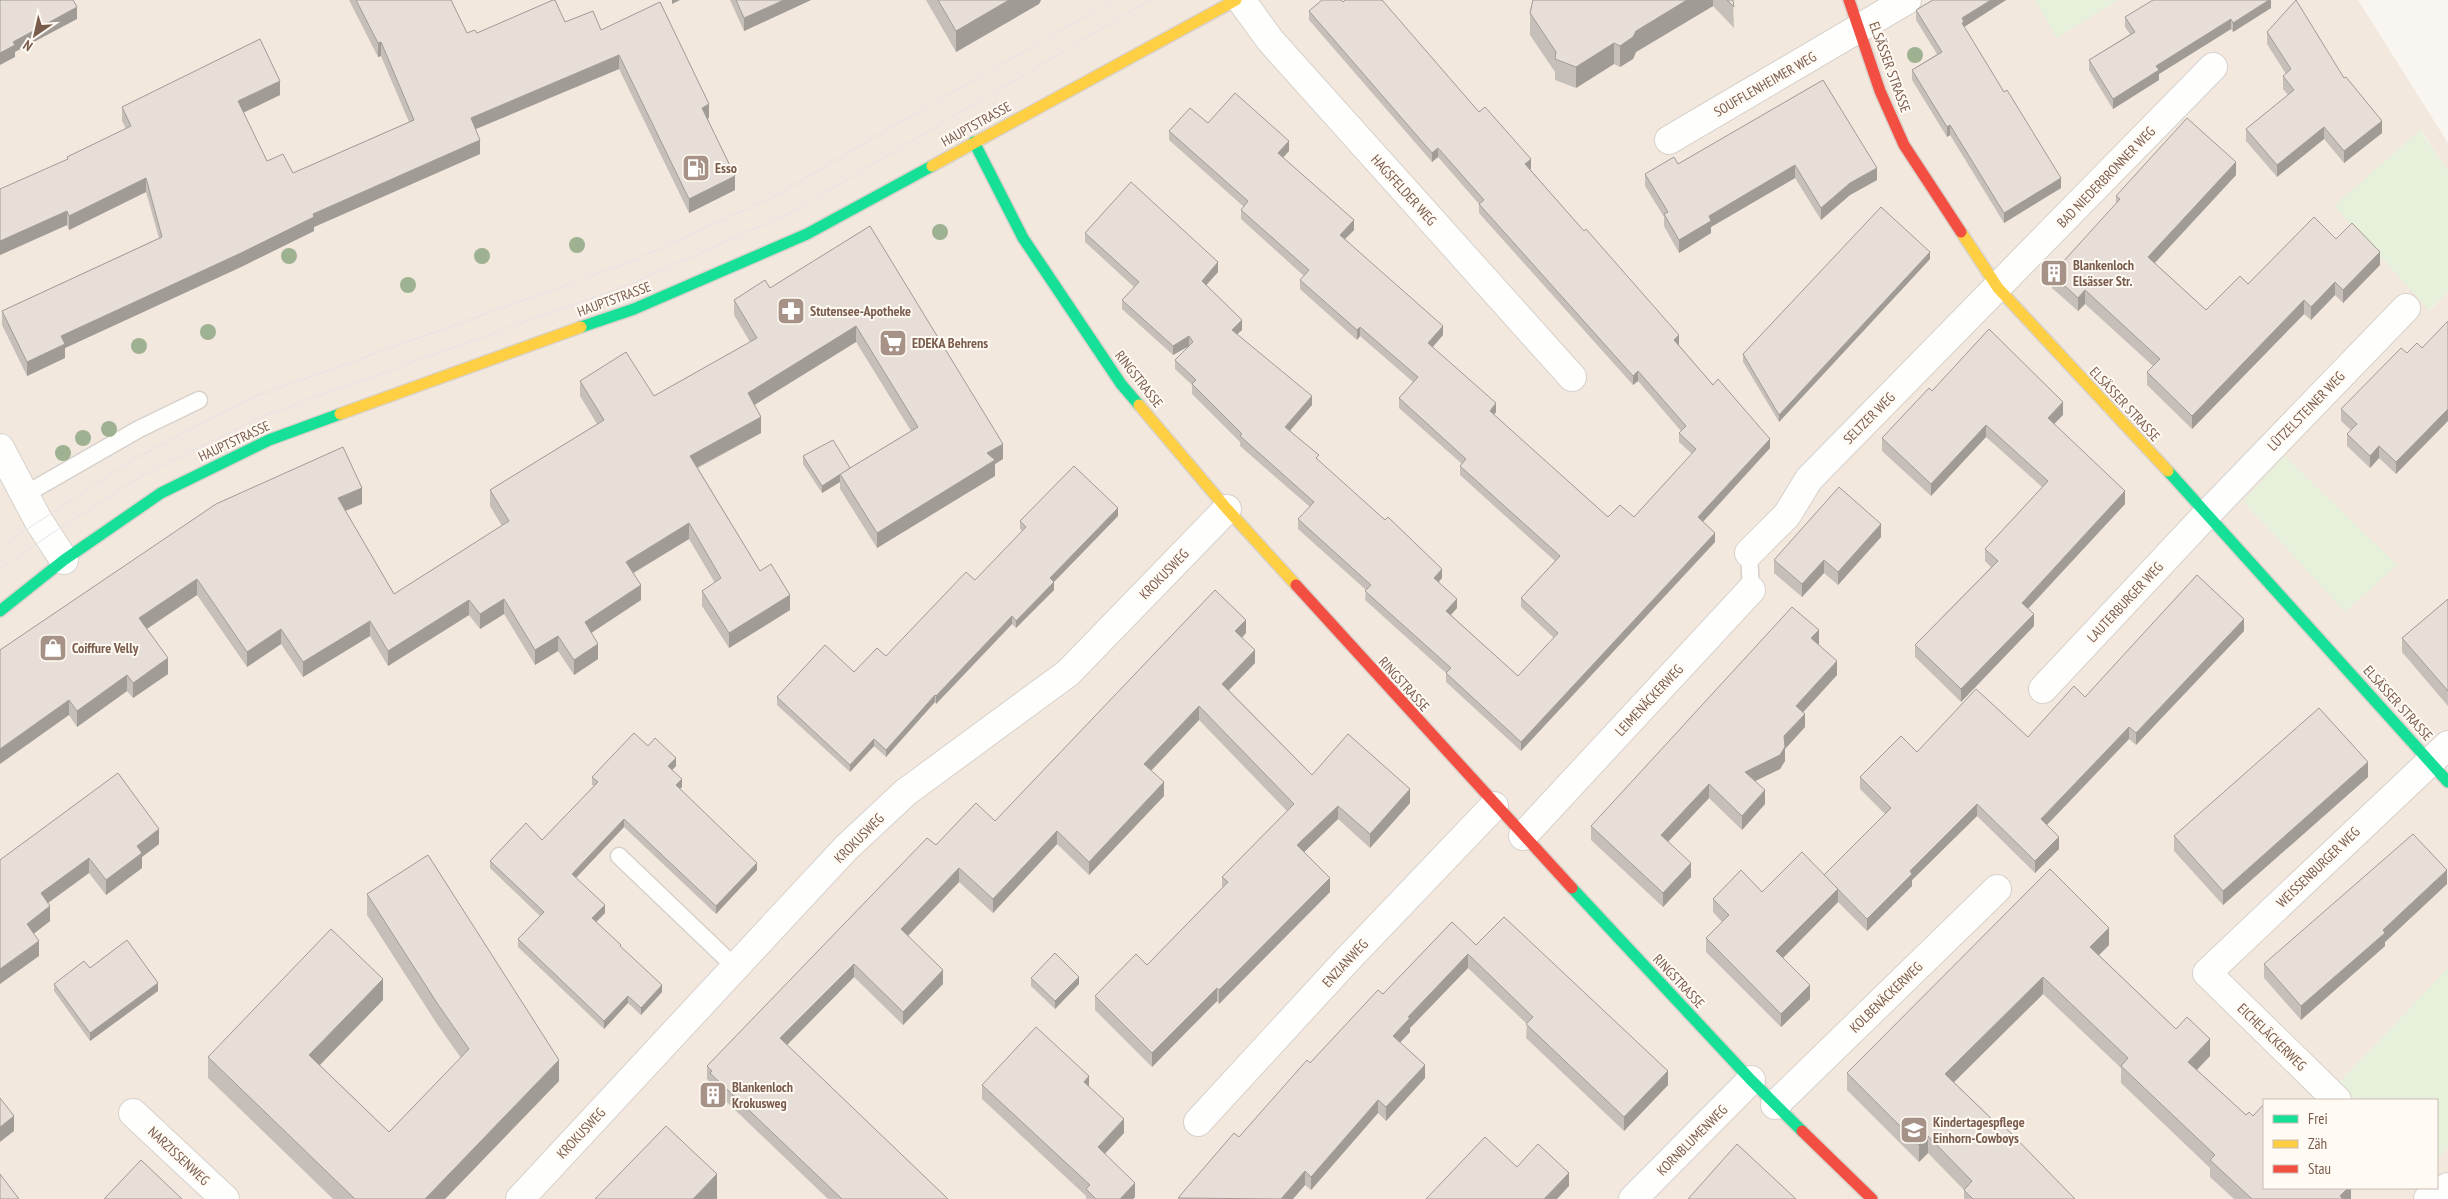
<svg xmlns="http://www.w3.org/2000/svg" width="2448" height="1199" viewBox="0 0 2448 1199" font-family="'PT Sans Narrow',sans-serif">
<style>
.residential{fill:#f2e8de}
.green{fill:#e7f0db}
.lines{fill:none;stroke-linecap:round;stroke-linejoin:round}
.lane-casing{stroke:#d7d1cb;stroke-width:19}
.street-casing{stroke:#d7d1cb;stroke-width:30}
.fast-casing{stroke:#d9d2cb;stroke-width:14}
.slow-casing{stroke:#d9d2cb;stroke-width:14}
.jam-casing{stroke:#d9d2cb;stroke-width:14}
.lane{stroke:#fefefd;stroke-width:16}
.street{stroke:#fefefd;stroke-width:28}
.fast{stroke:#16e098;stroke-width:11}
.slow{stroke:#ffcf43;stroke-width:11}
.jam{stroke:#f24e42;stroke-width:11}
.tram{stroke:#e6e3e7;stroke-width:1}
.tree{fill:#9eb190}
.wall{fill:#c6bfb9}
.shaded-wall{fill:#a19b96}
.building{fill:#e6ded7;stroke:#a19b96}
.labels{text-anchor:middle;stroke-width:4;stroke-linejoin:round;paint-order:stroke}
.street-label{font-size:14px;fill:#7a5c4d;stroke:#fffaf3}
.poi-label{font-size:14px;font-weight:bold;fill:#7a5c4d;stroke:#fffaf3;text-anchor:start}
</style>
<rect width="100%" height="100%" fill="#f9f5f0"/>
<polygon class="residential" points="0,0 2035,0 2058,37 2118,0 2358,0 2448,143 2448,171 2421,130 2430,310 2448,291 2448,968 2339,1083 2356,1100 2264,1100 2264,1188 2437,1188 2437,1159 2448,1147 2448,1199 0,1199"/>
<g class="green">
<polygon points="2035,0 2118,0 2057,38"/>
<polygon points="2420,130 2448,171 2448,291 2429,310 2334,206"/>
<polygon points="2285,456 2397,565 2345,612 2243,501"/>
<polygon points="2448,968 2448,1147 2437,1159 2437,1100 2356,1100 2339,1083"/>
</g>
<g class="lines">
<defs>
<g id="lane">
<polyline points="24,495 139,429 199,400"/>
<polyline points="1749,553 1751,590"/>
<polyline points="619,856 736,968"/>
</g>
<g id="street">
<polyline points="1241,0 1270,40 1572,377"/>
<polyline points="1669,140 1907,0"/>
<polyline points="0,448 38,520 64,560"/>
<polyline points="1749,553 1787,515 1809,479 2213,67"/>
<polyline points="2043,689 2207,514 2406,308"/>
<polyline points="1523,836 1751,590"/>
<polyline points="2337,1100 2207,973 2448,745"/>
<polyline points="1775,1105 1997,889"/>
<polyline points="133,1113 225,1199"/>
<polyline points="1198,1122 1347,960 1494,806"/>
<polyline points="520,1199 846,848 906,792 1068,673 1227,509"/>
<polyline points="1633,1199 1751,1080"/>
<polyline points="2428,1199 2433,1194 2441,1194 2448,1187"/>
</g>
<g id="fast">
<polyline points="974,142 1023,238 1121,384 1139,405"/>
<polyline points="581,327 634,309 807,234 932,166"/>
<polyline points="2168,471 2448,782"/>
<polyline points="0,611 64,560 161,493 269,440 340,414"/>
<polyline points="1572,888 1751,1080 1802,1131"/>
</g>
<g id="slow">
<polyline points="932,166 1236,0"/>
<polyline points="1961,232 1998,288 2168,471"/>
<polyline points="1139,405 1227,509 1296,585"/>
<polyline points="340,414 581,327"/>
</g>
<g id="jam">
<polyline points="1849,0 1880,91 1904,145 1961,232"/>
<polyline points="1296,585 1572,888"/>
<polyline points="1802,1131 1872,1199"/>
</g>
</defs>
<use href="#lane" class="lane-casing"/>
<use href="#street" class="street-casing"/>
<use href="#fast" class="fast-casing"/>
<use href="#slow" class="slow-casing"/>
<use href="#jam" class="jam-casing"/>
<use href="#lane" class="lane"/>
<use href="#street" class="street"/>
<use href="#fast" class="fast"/>
<use href="#slow" class="slow"/>
<use href="#jam" class="jam"/>
<g class="tram">
<polyline points="0,547 134,459 251,398 633,261 779,194 883,132 1114,0"/>
<polyline points="0,569 48,536 143,475 263,416 633,283 792,212 1150,0"/>
</g>
</g>
<g class="tree">
<circle cx="1915" cy="55" r="8"/>
<circle cx="940" cy="232" r="8"/>
<circle cx="577" cy="245" r="8"/>
<circle cx="289" cy="256" r="8"/>
<circle cx="482" cy="256" r="8"/>
<circle cx="408" cy="285" r="8"/>
<circle cx="208" cy="332" r="8"/>
<circle cx="139" cy="346" r="8"/>
<circle cx="109" cy="429" r="8"/>
<circle cx="83" cy="438" r="8"/>
<circle cx="63" cy="453" r="8"/>
</g>
<g class="wall">
<polygon points="349,0 451,0 467,33 477,33 565,22 601,30 709,118 708,119 735,190 689,213 619,69 476,129 480,154 314,227 314,231 241,267 65,348 65,358 27,376 2,325 2,311 159,238 146,192 69,230 67,225 0,255 67,160 67,157 126,129 122,121 122,107 280,95 243,113 267,161 293,173 409,122 381,56 378,57"/>
<polygon points="730,0 811,0 744,31"/>
<polygon points="926,0 1041,0 1039,4 956,52"/>
<polygon points="1533,0 1733,0 1734,28 1713,6 1636,52 1633,59 1620,67 1614,64 1576,88 1555,80 1555,72 1530,35 1530,13"/>
<polygon points="1933,0 2006,0 1964,27 2061,188 2004,223 1950,135 1947,137 1912,80 1912,70 1937,54 1916,20 1916,10"/>
<polygon points="2271,0 2271,8 2233,32 2231,29 2159,74 2159,80 2113,109 2089,70 2089,60 2130,34 2125,27 2125,17"/>
<polygon points="1343,2 1479,112 1531,169 1530,169 1679,345 1713,385 1770,448 1703,522 1715,542 1521,751 1446,682 1446,673 1365,600 1366,590 1298,529 1298,519 1310,507 1240,446 1240,442 1192,394 1192,385 1175,369 1175,360 1189,346 1173,355 1122,309 1122,300 1134,287 1085,242 1085,233 1218,272 1206,285 1242,330 1237,334 1312,405 1290,431 1319,461 1442,578 1439,582 1457,608 1451,615 1518,676 1554,638 1521,607 1521,598 1555,561 1460,475 1460,466 1462,464 1399,408 1399,398 1413,382 1360,336 1357,340 1300,289 1300,280 1304,276 1241,219 1241,210 1244,207 1169,140 1169,131 1208,123 1289,151 1283,157 1354,230 1345,239 1443,335 1433,347 1496,412 1494,415 1608,517 1634,517 1692,454 1679,442 1679,433 1681,431 1638,381 1633,385 1479,213 1479,204 1438,157 1432,162 1309,20 1309,11"/>
<polygon points="2267,32 2344,78 2382,133 2344,163 2324,139 2277,177 2246,141 2246,129 2288,95 2283,89 2283,76 2286,74 2267,44"/>
<polygon points="1823,80 1877,180 1850,195 1821,220 1795,178 1711,227 1711,233 1679,253 1664,226 1664,217 1645,186 1645,174 1678,164"/>
<polygon points="2236,175 2155,263 2206,310 2248,284 2336,239 2380,265 2343,303 2335,295 2311,320 2304,314 2192,429 2147,385 2147,372 2153,366 2085,304 2078,311 2052,288 2052,274 2116,204 2116,196"/>
<polygon points="870,226 1003,459 995,464 995,476 877,548 840,489 840,482 822,493 803,464 803,456 850,468 911,431 856,342 754,405 761,433 698,468 760,571 790,610 729,648 702,606 702,591 715,583 689,539 634,573 641,600 591,633 598,659 574,675 558,651 535,665 504,614 480,629 469,615 388,666 370,636 303,677 281,644 247,667 197,595 147,629 168,674 133,698 127,691 77,727 69,715 0,650 362,504 345,511 394,594 502,526 490,506 490,490 597,424 580,396 580,381 654,396 750,342 734,315 734,300 770,288"/>
<polygon points="1930,259 1779,422 1743,362 1743,354"/>
<polygon points="2407,353 2396,474 2379,458 2370,468 2347,446 2347,434 2351,430 2341,421 2341,409"/>
<polygon points="1932,391 2063,415 2054,424 2125,504 2028,609 2034,626 1961,702 1915,657 1915,645 1991,567 1985,561 1985,549 2042,487 1986,437 1931,496 1882,451 1882,438"/>
<polygon points="1118,516 1054,582 1054,590 1016,628 1012,624 936,704 935,702 886,757 874,746 850,772 777,705 777,697 854,672 886,656 975,580 1022,531 1020,529 1020,521"/>
<polygon points="1881,537 1838,585 1824,573 1802,597 1774,573 1774,560"/>
<polygon points="2448,599 2448,706 2402,652 2402,638"/>
<polygon points="2244,631 2136,745 2129,739 2047,825 2059,849 2035,873 1977,816 1912,880 1912,886 1867,931 1838,902 1783,958 1810,999 1781,1027 1706,952 1706,938 1722,922 1713,912 1713,899 1762,892 1824,875 1885,814 1860,789 1860,777 1917,752 2028,737 2085,697"/>
<polygon points="1246,633 1242,638 1255,663 1229,690 1312,775 1410,803 1370,848 1338,819 1304,852 1330,892 1219,1004 1217,1001 1152,1067 1095,1010 1095,996 1147,965 1222,888 1222,877 1287,811 1199,720 1151,771 1164,796 1089,875 1057,844 993,913 959,882 908,936 943,984 903,1025 854,977 787,1045 948,1199 828,1199 710,1086 710,1083 707,1079 707,1066 936,845 995,821"/>
<polygon points="1818,644 1837,675 1803,712 1805,727 1785,749 1785,761 1780,769 1755,781 1765,804 1742,830 1709,798 1668,842 1691,877 1663,907 1591,840 1591,826"/>
<polygon points="648,746 676,766 672,770 682,787 680,789 757,870 716,914 624,827 576,878 605,913 596,922 662,992 641,1015 628,1003 604,1029 518,947 518,939 540,916 490,868 490,861 542,840 594,786 592,785 592,777"/>
<polygon points="2368,777 2223,905 2174,851 2174,836"/>
<polygon points="159,844 142,857 142,868 106,895 89,873 48,903 50,921 33,934 39,956 0,860"/>
<polygon points="2447,884 2385,942 2385,946 2301,1020 2264,978 2264,964"/>
<polygon points="367,894 559,1081 445,1199 333,1199 208,1078 208,1057 383,1000 320,1065 389,1132 461,1058 437,1024 367,915"/>
<polygon points="1476,945 1668,1085 1624,1131 1526,1038 1527,1024 1468,968 1410,1028 1410,1032 1400,1042 1425,1078 1386,1121 1378,1113 1311,1190 1305,1185 1293,1199 1178,1199 1239,1137 1310,1063 1383,994"/>
<polygon points="2109,945 2099,955 2176,1029 2210,1056 2197,1070 2246,1115 2253,1116 2351,1188 2351,1199 2234,1199 2210,1177 2210,1168 2121,1083 2121,1068 2043,994 1954,1082 2075,1199 1964,1199 1964,1190 1928,1153 1919,1162 1847,1090 1847,1073"/>
<polygon points="90,968 158,991 90,1041 54,991 54,984"/>
<polygon points="1031,978 1079,984 1055,1009 1031,986"/>
<polygon points="982,1085 1089,1088 1124,1133 1105,1154 1135,1197 1133,1199 1086,1199 1086,1196 982,1099"/>
</g>
<g class="shaded-wall">
<polygon points="672,0 680,0 672,4"/>
<polygon points="784,0 811,0 744,31 744,18"/>
<polygon points="1009,0 1041,0 1039,4 956,52 956,31"/>
<polygon points="1687,0 1713,0 1713,6 1636,52 1633,59 1620,67 1620,46 1636,31"/>
<polygon points="1991,0 2006,0 1964,27 1962,33 1962,18"/>
<polygon points="2269,0 2271,0 2271,8 2233,32 2233,23"/>
<polygon points="77,7 77,19 15,52 15,57 0,65 0,53 13,42"/>
<polygon points="2231,19 2231,29 2159,74 2159,80 2113,109 2113,99 2156,66"/>
<polygon points="381,42 381,56 378,57 378,43"/>
<polygon points="1614,43 1614,64 1576,88 1576,67"/>
<polygon points="619,55 619,69 471,131 471,118"/>
<polygon points="280,81 280,95 238,115 238,101"/>
<polygon points="709,104 709,118 702,121 702,108"/>
<polygon points="2382,121 2382,133 2344,163 2344,151"/>
<polygon points="1950,125 1950,135 1947,137 1947,127"/>
<polygon points="2324,127 2324,139 2277,177 2277,165"/>
<polygon points="480,140 480,154 314,227 314,231 241,267 65,348 65,358 27,376 27,362 61,336 313,214"/>
<polygon points="1289,141 1289,151 1278,163 1278,153"/>
<polygon points="1438,148 1438,157 1432,162 1432,153"/>
<polygon points="1531,159 1531,169 1525,173 1525,164"/>
<polygon points="2236,162 2236,175 2148,270 2148,257"/>
<polygon points="1795,165 1795,178 1711,227 1711,233 1679,253 1679,240 1709,216"/>
<polygon points="1877,168 1877,180 1850,195 1821,220 1821,208 1850,183"/>
<polygon points="735,176 735,190 689,213 689,199"/>
<polygon points="146,178 146,192 69,230 69,216"/>
<polygon points="2061,178 2061,188 2004,223 2004,213"/>
<polygon points="67,211 67,225 0,255 0,241"/>
<polygon points="1354,220 1354,230 1340,244 1340,235"/>
<polygon points="1930,252 1930,259 1779,422 1779,415"/>
<polygon points="2380,252 2380,265 2343,303 2343,290"/>
<polygon points="1218,262 1218,272 1202,290 1202,281"/>
<polygon points="2335,282 2335,295 2311,320 2311,307"/>
<polygon points="2085,290 2085,304 2078,311 2078,298"/>
<polygon points="2304,300 2304,314 2192,429 2192,416"/>
<polygon points="1242,320 1242,330 1232,339 1232,330"/>
<polygon points="856,326 856,342 748,409 748,393"/>
<polygon points="1443,326 1443,335 1428,352 1428,343"/>
<polygon points="1360,327 1360,336 1357,340 1357,330"/>
<polygon points="1679,335 1679,345 1674,349 1674,340"/>
<polygon points="1189,336 1189,346 1173,355 1173,346"/>
<polygon points="1638,371 1638,381 1633,385 1633,376"/>
<polygon points="1312,396 1312,405 1285,436 1285,427"/>
<polygon points="2063,402 2063,415 2048,430 2048,418"/>
<polygon points="1496,403 1496,412 1490,420 1490,411"/>
<polygon points="2448,409 2448,421 2396,474 2396,462"/>
<polygon points="761,417 761,433 690,471 690,456"/>
<polygon points="1986,425 1986,437 1931,496 1931,484"/>
<polygon points="1770,439 1770,448 1698,527 1698,517"/>
<polygon points="1003,444 1003,459 995,464 995,476 877,548 877,533 987,453"/>
<polygon points="2379,446 2379,458 2370,468 2370,456"/>
<polygon points="840,474 840,482 822,493 822,486"/>
<polygon points="362,488 362,504 338,514 338,498"/>
<polygon points="2125,491 2125,504 2022,615 2022,603"/>
<polygon points="1118,508 1118,516 1050,586 1050,578"/>
<polygon points="689,523 689,539 626,577 626,562"/>
<polygon points="1881,524 1881,537 1838,585 1838,572"/>
<polygon points="1715,533 1715,542 1521,751 1521,742"/>
<polygon points="1824,560 1824,573 1802,597 1802,584"/>
<polygon points="1442,569 1442,578 1434,587 1434,578"/>
<polygon points="197,579 197,595 139,634 139,618"/>
<polygon points="1054,582 1054,590 1016,628 1016,621"/>
<polygon points="641,585 641,600 585,637 585,622"/>
<polygon points="790,595 790,610 729,648 729,633"/>
<polygon points="504,599 504,614 480,629 480,614"/>
<polygon points="1457,599 1457,608 1446,620 1446,611"/>
<polygon points="469,600 469,615 388,666 388,651"/>
<polygon points="2034,614 2034,626 1961,702 1961,689"/>
<polygon points="1012,616 1012,624 936,704 936,696"/>
<polygon points="2244,619 2244,631 2136,745 2136,733"/>
<polygon points="1246,620 1246,633 1235,645 1235,631"/>
<polygon points="370,621 370,636 303,677 303,662"/>
<polygon points="281,629 281,644 247,667 247,652"/>
<polygon points="1819,630 1819,644 1811,652 1811,638"/>
<polygon points="558,636 558,651 535,665 535,650"/>
<polygon points="598,644 598,659 574,675 574,660"/>
<polygon points="1255,650 1255,663 1222,697 1222,684"/>
<polygon points="168,658 168,674 133,698 133,683"/>
<polygon points="1837,661 1837,675 1796,720 1796,706"/>
<polygon points="127,675 127,691 77,727 77,711"/>
<polygon points="935,695 935,702 886,757 886,750"/>
<polygon points="69,700 69,715 0,764 0,749"/>
<polygon points="1199,706 1199,720 1144,778 1144,764"/>
<polygon points="1805,714 1805,727 1785,749 1785,761 1780,769 1745,786 1745,772 1784,736"/>
<polygon points="2129,727 2129,739 2041,831 2041,819"/>
<polygon points="874,739 874,746 850,772 850,765"/>
<polygon points="676,758 676,766 668,774 668,766"/>
<polygon points="2368,762 2368,777 2223,905 2223,891"/>
<polygon points="682,779 682,787 676,793 676,785"/>
<polygon points="1164,782 1164,796 1089,875 1089,862"/>
<polygon points="1709,784 1709,798 1661,849 1661,835"/>
<polygon points="1410,789 1410,803 1370,848 1370,834"/>
<polygon points="1765,790 1765,804 1742,830 1742,816"/>
<polygon points="1977,804 1977,816 1912,880 1912,886 1867,931 1867,919 1910,871"/>
<polygon points="1338,806 1338,819 1297,859 1297,845"/>
<polygon points="624,819 624,827 572,882 572,874"/>
<polygon points="159,829 159,844 142,857 142,868 106,895 106,880 137,846"/>
<polygon points="1057,831 1057,844 993,913 993,899"/>
<polygon points="2059,837 2059,849 2035,873 2035,861"/>
<polygon points="89,858 89,873 41,908 41,893"/>
<polygon points="757,863 757,870 716,914 716,906"/>
<polygon points="1691,863 1691,877 1663,907 1663,893"/>
<polygon points="959,868 959,882 901,943 901,929"/>
<polygon points="2447,870 2447,884 2385,942 2385,946 2301,1020 2301,1006"/>
<polygon points="1330,878 1330,892 1219,1004 1219,990"/>
<polygon points="1838,889 1838,902 1776,965 1776,951"/>
<polygon points="605,905 605,913 592,926 592,918"/>
<polygon points="50,906 50,921 27,939 27,924"/>
<polygon points="2109,928 2109,945 2090,964 2090,947"/>
<polygon points="39,941 39,956 0,984 0,969"/>
<polygon points="1468,954 1468,968 1410,1028 1410,1032 1393,1050 1393,1036 1408,1017"/>
<polygon points="854,964 854,977 780,1052 780,1038"/>
<polygon points="943,970 943,984 903,1025 903,1012"/>
<polygon points="1079,977 1079,984 1055,1009 1055,1001"/>
<polygon points="2043,977 2043,994 1945,1091 1945,1074"/>
<polygon points="383,979 383,1000 309,1076 309,1055"/>
<polygon points="158,983 158,991 90,1041 90,1033"/>
<polygon points="662,985 662,992 641,1015 641,1008"/>
<polygon points="1810,985 1810,999 1781,1027 1781,1014"/>
<polygon points="1217,988 1217,1001 1152,1067 1152,1053"/>
<polygon points="628,996 628,1003 604,1029 604,1021"/>
<polygon points="2210,1039 2210,1056 2188,1079 2188,1062"/>
<polygon points="559,1060 559,1081 445,1199 425,1199"/>
<polygon points="1425,1065 1425,1078 1386,1121 1386,1107"/>
<polygon points="1668,1071 1668,1085 1624,1131 1624,1117"/>
<polygon points="1089,1076 1089,1090 1084,1082"/>
<polygon points="1378,1100 1378,1113 1311,1190 1311,1177"/>
<polygon points="14,1116 14,1131 0,1142 0,1127"/>
<polygon points="1124,1119 1124,1133 1098,1161 1098,1147"/>
<polygon points="1928,1136 1928,1153 1919,1162 1919,1145"/>
<polygon points="1305,1171 1305,1185 1293,1199 1281,1199"/>
<polygon points="1569,1173 1569,1186 1557,1199 1544,1199"/>
<polygon points="717,1174 717,1199 693,1199"/>
<polygon points="1135,1183 1135,1197 1133,1199 1120,1199"/>
<polygon points="2348,1188 2351,1188 2351,1199 2340,1199 2340,1196"/>
</g>
<g class="building">
<polygon points="0,0 73,0 77,7 13,42 15,45 0,53"/>
<polygon points="356,0 451,0 467,33 475,30 477,33 553,0 555,0 565,22 593,11 601,30 660,2 709,104 702,108 735,176 689,199 619,55 471,118 480,140 313,214 314,217 241,253 61,336 65,344 27,362 2,311 162,237 146,178 69,216 67,211 0,241 0,189 68,159 67,157 131,126 122,107 260,39 280,81 238,101 267,161 283,154 293,173 414,120 381,42 378,43"/>
<polygon points="736,0 784,0 744,18"/>
<polygon points="938,0 1009,0 956,31"/>
<polygon points="1322,0 1341,0 1343,2 1345,0 1382,0 1479,112 1485,107 1531,159 1525,164 1584,231 1586,229 1679,335 1674,340 1713,385 1718,379 1770,439 1698,517 1715,533 1521,742 1446,673 1451,668 1365,591 1371,585 1298,519 1314,502 1240,436 1242,434 1192,384 1196,380 1175,360 1193,342 1189,336 1173,346 1122,300 1139,282 1085,233 1131,182 1218,262 1202,281 1242,320 1232,330 1312,396 1285,427 1319,455 1316,458 1385,520 1388,517 1442,569 1434,578 1457,599 1446,611 1518,676 1558,633 1521,598 1560,556 1460,466 1466,459 1399,398 1418,377 1360,327 1357,330 1300,280 1309,270 1241,210 1248,201 1169,131 1190,108 1208,123 1235,93 1289,141 1278,153 1354,220 1340,235 1443,326 1428,343 1496,403 1490,411 1608,517 1620,505 1634,517 1696,449 1679,433 1686,426 1638,371 1633,376 1479,204 1484,200 1438,148 1432,153 1309,11"/>
<polygon points="1533,0 1687,0 1636,31 1633,37 1620,46 1614,43 1576,67 1555,59 1556,52 1530,13"/>
<polygon points="1727,0 1733,0 1734,7"/>
<polygon points="1933,0 1991,0 1962,18 1964,22 1962,23 2004,92 2007,90 2061,178 2004,213 1950,125 1947,127 1912,70 1942,52 1916,10"/>
<polygon points="2153,0 2269,0 2233,23 2231,19 2156,66 2159,70 2113,99 2089,60 2135,32 2125,17"/>
<polygon points="2296,0 2344,78 2346,77 2382,121 2344,151 2324,127 2277,165 2246,129 2294,90 2283,76 2291,69 2267,32"/>
<polygon points="1823,80 1877,168 1850,183 1821,208 1795,165 1709,216 1711,221 1679,240 1664,214 1668,212 1645,174 1674,157 1678,164"/>
<polygon points="2187,118 2236,162 2148,257 2206,310 2240,276 2248,284 2314,217 2336,239 2352,223 2380,252 2343,290 2335,282 2311,307 2304,300 2192,416 2147,372 2160,359 2085,290 2078,298 2052,274 2120,199 2116,196"/>
<polygon points="1881,207 1930,252 1779,415 1743,354"/>
<polygon points="870,226 1003,444 987,453 995,460 877,533 840,474 918,427 856,326 748,393 761,417 690,456 760,571 771,564 790,595 729,633 702,591 721,578 689,523 626,562 641,585 585,622 598,644 574,660 558,636 535,650 504,599 480,614 469,600 388,651 370,621 303,662 281,629 247,652 197,579 139,618 168,658 133,683 127,675 77,711 69,700 0,749 0,650 216,504 343,447 362,488 338,498 394,594 509,521 490,490 604,420 580,381 626,352 654,396 757,338 734,300 765,280 770,288"/>
<polygon points="2448,321 2448,409 2396,462 2379,446 2370,456 2347,434 2357,424 2341,409 2401,348 2407,353 2417,343 2422,348"/>
<polygon points="1989,329 2063,402 2048,418 2125,491 2022,603 2034,614 1961,689 1915,645 1998,561 1985,549 2048,481 1986,425 1931,484 1882,438 1929,388 1932,391"/>
<polygon points="833,440 850,468 822,486 803,456"/>
<polygon points="1074,466 1118,508 1050,578 1054,582 1016,621 1012,616 936,696 935,695 886,750 874,739 850,765 777,697 825,645 854,672 877,648 886,656 966,572 975,580 1026,527 1020,521"/>
<polygon points="1839,487 1881,524 1838,572 1824,560 1802,584 1774,560"/>
<polygon points="2197,575 2244,619 2136,733 2129,727 2041,819 2059,837 2035,861 1977,804 1910,871 1912,874 1867,919 1824,875 1891,808 1860,777 1901,736 1917,752 1976,689 2028,737 2074,686 2085,697"/>
<polygon points="1215,590 1246,620 1235,631 1255,650 1222,684 1312,775 1348,734 1410,789 1370,834 1338,806 1297,845 1330,878 1219,990 1217,988 1152,1053 1095,996 1136,954 1147,965 1228,882 1222,877 1294,804 1199,706 1144,764 1164,782 1089,862 1057,831 993,899 959,868 901,929 943,970 903,1012 854,964 780,1038 948,1199 842,1199 710,1073 712,1071 707,1066 927,838 936,845 976,803 995,821"/>
<polygon points="2448,599 2448,691 2402,638"/>
<polygon points="1792,607 1819,630 1811,638 1837,661 1796,706 1805,714 1784,736 1785,747 1780,755 1745,772 1765,790 1742,816 1709,784 1661,835 1691,863 1663,893 1591,826"/>
<polygon points="2319,708 2368,762 2223,891 2174,836"/>
<polygon points="634,733 648,746 655,738 676,758 668,766 682,779 676,785 757,863 716,906 624,819 572,874 605,905 592,918 621,945 620,946 662,985 641,1008 628,996 604,1021 518,939 544,912 490,861 526,823 542,840 598,782 592,777"/>
<polygon points="118,773 159,829 137,846 142,853 106,880 89,858 41,893 50,906 27,924 39,941 0,969 0,860"/>
<polygon points="2413,834 2447,870 2383,930 2385,933 2301,1006 2264,964"/>
<polygon points="1802,852 1838,889 1776,951 1810,985 1781,1014 1706,938 1729,915 1713,899 1741,870 1762,892"/>
<polygon points="428,855 559,1060 425,1199 355,1199 208,1057 331,929 383,979 309,1055 389,1132 469,1049 437,1003 367,894"/>
<polygon points="2050,869 2109,928 2090,947 2176,1029 2187,1017 2210,1039 2188,1062 2246,1115 2249,1112 2253,1116 2264,1104 2264,1188 2348,1188 2340,1196 2343,1199 2252,1199 2210,1160 2215,1155 2121,1066 2128,1058 2043,977 1945,1074 2001,1128 2003,1125 2075,1199 1973,1199 1964,1190 1972,1181 1928,1136 1919,1145 1847,1073"/>
<polygon points="1504,917 1668,1071 1624,1117 1526,1024 1533,1017 1468,954 1408,1017 1410,1018 1393,1036 1425,1065 1386,1107 1378,1100 1311,1177 1305,1171 1281,1199 1178,1198 1234,1133 1239,1137 1307,1060 1310,1063 1378,990 1383,994 1452,922 1476,945"/>
<polygon points="127,940 158,983 90,1033 54,984 84,961 90,968"/>
<polygon points="1055,953 1079,977 1055,1001 1031,978"/>
<polygon points="1036,1027 1089,1076 1084,1082 1124,1119 1098,1147 1135,1183 1120,1199 1096,1199 1086,1189 1090,1185 982,1085"/>
<polygon points="0,1098 14,1116 0,1127"/>
<polygon points="666,1126 717,1174 693,1199 595,1199"/>
<polygon points="1485,1137 1517,1167 1538,1144 1569,1173 1544,1199 1426,1199"/>
<polygon points="1737,1144 1796,1199 1688,1199"/>
<polygon points="141,1160 182,1199 104,1199"/>
<polygon points="0,1174 19,1199 0,1199"/>
</g>
<defs>
<symbol id="fuel-square" viewBox="-11 -11 22 22"><rect x="-9" y="-9" width="18" height="18" rx="4" fill="#a69286" stroke="#fffaf3"/><path d="M-5.5-6h7V0h2V4h1.3V-2.5L3-4.5l.8-.8L6-3V5H2.5V1h-1V6h-7ZM-4.2-4.7v3.2H.2V-4.7Z" fill="#fff"/></symbol>
<symbol id="building-square" viewBox="-11 -11 22 22"><rect x="-9" y="-9" width="18" height="18" rx="4" fill="#a69286" stroke="#fffaf3"/><path d="M-4-6H4V6H1V3H-1V6H-4ZM-2.5-4.3h1.7v1.8h-1.7ZM.8-4.3h1.7v1.8H.8ZM-2.5-1h1.7V.8h-1.7ZM.8-1h1.7V.8H.8Z" fill="#fff"/></symbol>
<symbol id="pharmacy-square" viewBox="-11 -11 22 22"><rect x="-9" y="-9" width="18" height="18" rx="4" fill="#a69286" stroke="#fffaf3"/><path d="M-2-6h4v4h4v4h-4v4h-4v-4h-4v-4h4Z" fill="#fff"/></symbol>
<symbol id="supermarket-square" viewBox="-11 -11 22 22"><rect x="-9" y="-9" width="18" height="18" rx="4" fill="#a69286" stroke="#fffaf3"/><path d="M-6-5.5h2.5l.6 2H6L4.5 2H-2.5L-4.4-4H-6ZM-1.5 3.2a1.3 1.3 0 1 0 .1 0ZM3 3.2a1.3 1.3 0 1 0 .1 0Z" fill="#fff"/></symbol>
<symbol id="shop-square" viewBox="-11 -11 22 22"><rect x="-9" y="-9" width="18" height="18" rx="4" fill="#a69286" stroke="#fffaf3"/><path d="M-5-2.5h2.3a2.7 3.5 0 0 1 5.4 0H5L5.5 6h-11ZM-1.5-2.5h3a1.5 2.3 0 0 0-3 0Z" fill="#fff"/></symbol>
<symbol id="school-square" viewBox="-11 -11 22 22"><rect x="-9" y="-9" width="18" height="18" rx="4" fill="#a69286" stroke="#fffaf3"/><path d="M0-5L7-2L0 1L-7-2ZM-4 1L0 2.5L4 1V4Q0 6-4 4Z" fill="#fff"/></symbol>
</defs>
<g fill-rule="evenodd">
<use href="#fuel-square" x="680" y="152" width="32" height="32"/>
<use href="#building-square" x="2038" y="257" width="32" height="32"/>
<use href="#pharmacy-square" x="775" y="295" width="32" height="32"/>
<use href="#supermarket-square" x="877" y="327" width="32" height="32"/>
<use href="#shop-square" x="37" y="632" width="32" height="32"/>
<use href="#building-square" x="697" y="1079" width="32" height="32"/>
<use href="#school-square" x="1898" y="1114" width="32" height="32"/>
</g>
<g class="labels">
<g class="street-label">
<text transform="translate(1890 67) rotate(70)" y="5">ELSÄSSER STRASSE</text>
<text transform="translate(1765 84) rotate(-30)" y="5">SOUFFLENHEIMER WEG</text>
<text transform="translate(976 124) rotate(-29)" y="5">HAUPTSTRASSE</text>
<text transform="translate(2106 177) rotate(-46)" y="5">BAD NIEDERBRONNER WEG</text>
<text transform="translate(1404 190) rotate(48)" y="5">HAGSFELDER WEG</text>
<text transform="translate(614 299) rotate(-20)" y="5">HAUPTSTRASSE</text>
<text transform="translate(1139 379) rotate(52)" y="5">RINGSTRASSE</text>
<text transform="translate(2125 404) rotate(47)" y="5">ELSÄSSER STRASSE</text>
<text transform="translate(2306 411) rotate(-46)" y="5">LÜTZELSTEINER WEG</text>
<text transform="translate(1869 418) rotate(-45)" y="5">SELTZER WEG</text>
<text transform="translate(234 441) rotate(-25)" y="5">HAUPTSTRASSE</text>
<text transform="translate(1164 574) rotate(-46)" y="5">KROKUSWEG</text>
<text transform="translate(2125 602) rotate(-47)" y="5">LAUTERBURGER WEG</text>
<text transform="translate(1404 684) rotate(48)" y="5">RINGSTRASSE</text>
<text transform="translate(1649 700) rotate(-47)" y="5">LEIMENÄCKERWEG</text>
<text transform="translate(2398 703) rotate(48)" y="5">ELSÄSSER STRASSE</text>
<text transform="translate(859 838) rotate(-45)" y="5">KROKUSWEG</text>
<text transform="translate(2318 867) rotate(-44)" y="5">WEISSENBURGER WEG</text>
<text transform="translate(1345 963) rotate(-47)" y="5">ENZIANWEG</text>
<text transform="translate(1679 981) rotate(47)" y="5">RINGSTRASSE</text>
<text transform="translate(1886 997) rotate(-44)" y="5">KOLBENÄCKERWEG</text>
<text transform="translate(2272 1037) rotate(44)" y="5">EICHELÄCKERWEG</text>
<text transform="translate(581 1133) rotate(-47)" y="5">KROKUSWEG</text>
<text transform="translate(1692 1140) rotate(-45)" y="5">KORNBLUMENWEG</text>
<text transform="translate(179 1156) rotate(43)" y="5">NARZISSENWEG</text>
</g>
<g class="poi-label">
<text x="715" y="173">Esso</text>
<text x="2073" y="270">Blankenloch<tspan x="2073" dy="16">Elsässer Str.</tspan></text>
<text x="810" y="316">Stutensee-Apotheke</text>
<text x="912" y="348">EDEKA Behrens</text>
<text x="72" y="653">Coiffure Velly</text>
<text x="732" y="1092">Blankenloch<tspan x="732" dy="16">Krokusweg</tspan></text>
<text x="1933" y="1127">Kindertagespflege<tspan x="1933" dy="16">Einhorn-Cowboys</tspan></text>
</g>
</g>
<rect x="2263" y="1099" width="175" height="90" fill="#fffaf3" stroke="#cabbb1"/>
<rect x="2273" y="1115" width="25" height="8" fill="#16e098" stroke="#cabbb1"/>
<text x="2308" y="1124" font-size="15" fill="#7a5c4d">Frei</text>
<rect x="2273" y="1140" width="25" height="8" fill="#ffcf43" stroke="#cabbb1"/>
<text x="2308" y="1149" font-size="15" fill="#7a5c4d">Zäh</text>
<rect x="2273" y="1165" width="25" height="8" fill="#f24e42" stroke="#cabbb1"/>
<text x="2308" y="1174" font-size="15" fill="#7a5c4d">Stau</text>
<g transform="translate(35 35) rotate(214)" stroke="#fffaf3" stroke-width="4" paint-order="stroke">
<path d="M0-4L9 19L0 12L-9 19Z" fill="#7a5c4d"/>
<text y="-8" font-size="14" font-weight="bold" text-anchor="middle" fill="#7a5c4d">N</text>
</g>
</svg>
